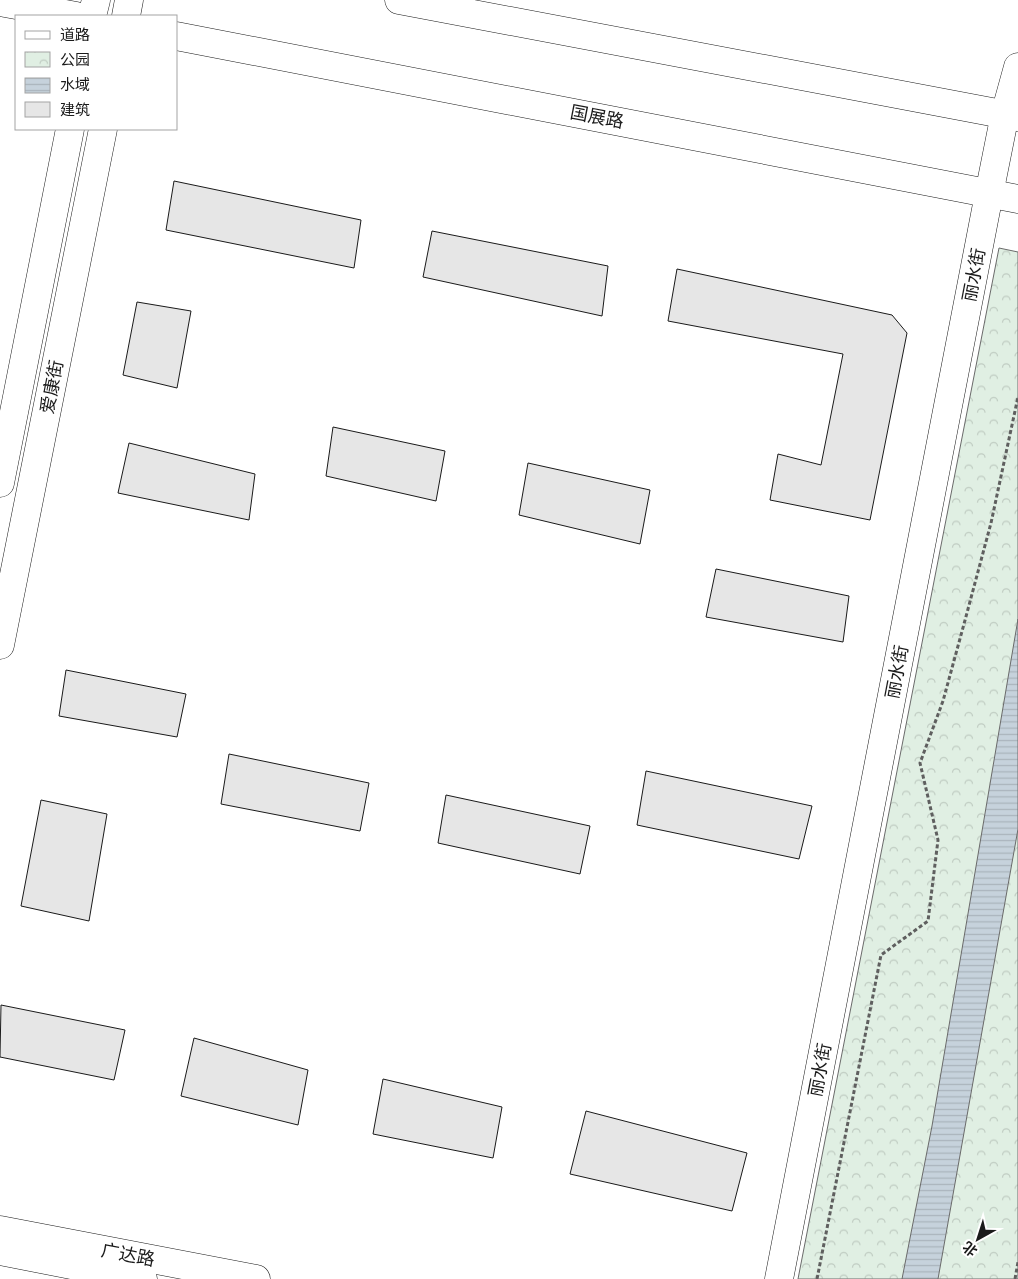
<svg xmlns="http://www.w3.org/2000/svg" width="1018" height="1279" viewBox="0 0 1018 1279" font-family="Montserrat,'Noto Sans SC',sans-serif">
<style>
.park{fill:url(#park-crowns);stroke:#6a6a6a}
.water{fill:url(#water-rules);stroke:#6a6a6a}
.building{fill:#e6e6e6;stroke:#1a1a1a}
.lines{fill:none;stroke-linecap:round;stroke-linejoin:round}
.minor-casing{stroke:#1a1a1a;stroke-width:29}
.major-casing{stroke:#1a1a1a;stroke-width:29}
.path{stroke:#5f5f5f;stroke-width:3;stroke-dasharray:4 2.5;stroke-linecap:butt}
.minor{stroke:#fff;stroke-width:28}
.major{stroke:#fff;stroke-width:28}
.labels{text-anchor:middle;stroke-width:4;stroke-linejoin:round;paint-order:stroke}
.street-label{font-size:18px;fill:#1a1a1a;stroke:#fff}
</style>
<defs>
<pattern id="park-crowns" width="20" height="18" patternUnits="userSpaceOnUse" patternTransform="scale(1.25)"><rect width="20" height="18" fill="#e0efe3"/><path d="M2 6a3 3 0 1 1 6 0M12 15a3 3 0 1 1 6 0" fill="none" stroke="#c0ccc2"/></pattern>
<pattern id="water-rules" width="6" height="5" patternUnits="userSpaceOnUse" patternTransform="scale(1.25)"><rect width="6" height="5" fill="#c6d2dc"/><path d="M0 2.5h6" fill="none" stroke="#aab4bc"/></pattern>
</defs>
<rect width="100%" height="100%" fill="#fff"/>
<polygon class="park" points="999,248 1018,252 1018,1279 798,1279"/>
<polygon class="water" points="1018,619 1018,829 938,1279 902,1279 932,1126"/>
<g class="building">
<polygon points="174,181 361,220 354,268 166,230"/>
<polygon points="432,231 608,266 602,316 423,277"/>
<polygon points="677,269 892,315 907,333 870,520 770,500 778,454 821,465 843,354 668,321"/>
<polygon points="137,302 191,311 177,388 123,375"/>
<polygon points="333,427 445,451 436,501 326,476"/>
<polygon points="129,443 255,474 249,520 118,493"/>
<polygon points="528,463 650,490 640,544 519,515"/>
<polygon points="716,569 849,596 843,642 706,617"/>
<polygon points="66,670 186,694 177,737 59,716"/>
<polygon points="229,754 369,783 360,831 221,804"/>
<polygon points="646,771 812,806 799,859 637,825"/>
<polygon points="446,795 590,826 580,874 438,843"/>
<polygon points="41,800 107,814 89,921 21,906"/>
<polygon points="1,1005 125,1030 114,1080 0,1057"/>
<polygon points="194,1038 308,1070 298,1125 181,1096"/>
<polygon points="383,1079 502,1107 493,1158 373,1134"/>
<polygon points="586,1111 747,1153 732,1211 570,1174"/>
</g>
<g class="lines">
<defs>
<g id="minor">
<polyline points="92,16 96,0"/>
<polyline points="126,16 129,0"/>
<polyline points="0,483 70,129"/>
<polyline points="0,645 103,129"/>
</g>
<g id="major">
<polyline points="399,0 1018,117"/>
<polyline points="0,2 76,16"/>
<polyline points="176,36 1018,199"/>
<polyline points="0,1230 256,1279"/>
<polyline points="0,1251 143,1279"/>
<polyline points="779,1279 990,189 1005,114 1018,67"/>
</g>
</defs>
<use href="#minor" class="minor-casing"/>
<use href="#major" class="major-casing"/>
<g class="path">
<polyline points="817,1279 881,955 928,921 938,840 920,763 943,701 964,624 991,523 1018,397"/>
<polyline points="1015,1279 1018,1262"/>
</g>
<use href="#minor" class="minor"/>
<use href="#major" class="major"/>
</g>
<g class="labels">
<g class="street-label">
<text transform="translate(597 117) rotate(11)" y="6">国展路</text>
<text transform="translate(974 275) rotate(-79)" y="6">丽水街</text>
<text transform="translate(52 387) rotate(-79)" y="6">爱康街</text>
<text transform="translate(897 672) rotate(-79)" y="6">丽水街</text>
<text transform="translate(820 1070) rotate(-79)" y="6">丽水街</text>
<text transform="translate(128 1255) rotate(11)" y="6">广达路</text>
</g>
</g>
<rect x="15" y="15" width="162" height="115" fill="#ffffff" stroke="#a3a3a3"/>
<rect x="25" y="31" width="25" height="8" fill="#ffffff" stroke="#a3a3a3"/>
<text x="60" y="40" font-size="15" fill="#1a1a1a">道路</text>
<rect x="25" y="52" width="25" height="15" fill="url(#park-crowns)" stroke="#a3a3a3"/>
<text x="60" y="65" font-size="15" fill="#1a1a1a">公园</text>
<rect x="25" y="78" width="25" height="15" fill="url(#water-rules)" stroke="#a3a3a3"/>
<text x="60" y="90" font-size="15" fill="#1a1a1a">水域</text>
<rect x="25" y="102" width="25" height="15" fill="#e6e6e6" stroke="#a3a3a3"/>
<text x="60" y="115" font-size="15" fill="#1a1a1a">建筑</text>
<g transform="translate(978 1239) rotate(219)" stroke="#ffffff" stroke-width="4" paint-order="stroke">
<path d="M0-4L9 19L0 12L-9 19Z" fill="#1a1a1a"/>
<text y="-8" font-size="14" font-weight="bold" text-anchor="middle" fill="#1a1a1a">北</text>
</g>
</svg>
